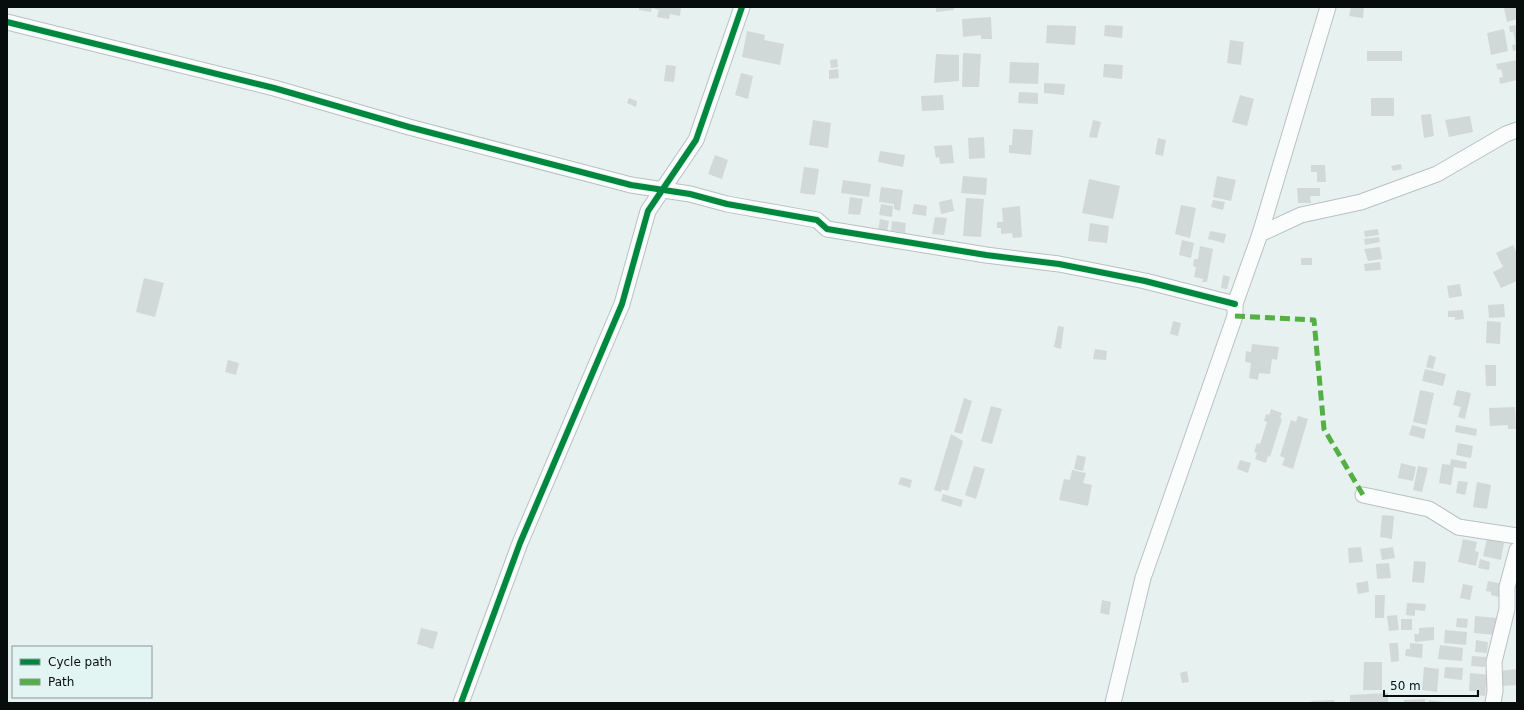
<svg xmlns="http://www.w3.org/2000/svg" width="1524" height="710" viewBox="0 0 1524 710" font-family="'DejaVu Sans',sans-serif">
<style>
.building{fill:#d1d8d8}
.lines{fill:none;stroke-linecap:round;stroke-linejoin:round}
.street-casing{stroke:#b9c0c0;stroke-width:17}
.street{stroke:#fbfdfd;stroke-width:15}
.quiet{stroke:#54b044;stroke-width:5;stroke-dasharray:10 5;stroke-linecap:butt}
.cycleway-casing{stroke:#e3f5f3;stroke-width:8}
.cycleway{stroke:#00873e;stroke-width:6}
</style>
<rect width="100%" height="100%" fill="#e7f1f0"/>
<g class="building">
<polygon points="639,7 681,7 680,16 670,14 669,19 657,17 659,10 652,8 651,12 639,10"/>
<polygon points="936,7 954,7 954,10 936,12"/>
<polygon points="1351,7 1364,7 1363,18 1349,16"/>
<polygon points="1517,7 1517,19 1507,22 1504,8"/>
<polygon points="991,17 992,39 981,39 981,35 963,37 962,19"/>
<polygon points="1047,25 1076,26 1075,45 1046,43"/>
<polygon points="1105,25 1123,26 1122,38 1104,36"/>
<polygon points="1517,25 1517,50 1513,51 1512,45 1516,44 1513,32 1510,32 1509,26"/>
<polygon points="1504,29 1508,51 1491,55 1487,33"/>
<polygon points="747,31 765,35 764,40 784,44 780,65 742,57"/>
<polygon points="1230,40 1244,42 1241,65 1227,63"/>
<rect x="1367" y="51" width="35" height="10"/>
<polygon points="963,53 981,54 979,87 962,87"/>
<polygon points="936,54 959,55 959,81 934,83"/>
<polygon points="837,59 838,67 831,68 830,60"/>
<polygon points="1517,60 1517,80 1500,84 1499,78 1503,77 1501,69 1498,70 1496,64"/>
<polygon points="1010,62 1039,63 1038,84 1009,83"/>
<polygon points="1104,64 1123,65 1122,79 1103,77"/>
<polygon points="666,65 676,66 674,82 664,81"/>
<polygon points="838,69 839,78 829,79 829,70"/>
<polygon points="741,73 753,76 748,99 735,95"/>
<polygon points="1044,83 1065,84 1064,95 1044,93"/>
<polygon points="1019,92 1038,93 1038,104 1018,103"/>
<polygon points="943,95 944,110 922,111 921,96"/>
<polygon points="1240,95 1254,99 1247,126 1232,122"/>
<polygon points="629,98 637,101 636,107 627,103"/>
<rect x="1371" y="98" width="23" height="18"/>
<polygon points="1431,114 1434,136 1424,138 1421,115"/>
<polygon points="1470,116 1473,132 1449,137 1445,120"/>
<polygon points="813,120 831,123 828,148 809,145"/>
<polygon points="1093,120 1101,122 1097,138 1089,137"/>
<polygon points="1013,129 1033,130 1031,155 1009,153 1009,145 1012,145"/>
<polygon points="984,137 985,158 969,159 968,138"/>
<polygon points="1158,138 1166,140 1163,156 1155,154"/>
<polygon points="952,145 954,163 940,164 939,157 936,158 934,146"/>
<polygon points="880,151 905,155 903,167 878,162"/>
<polygon points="715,155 728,160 722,179 708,174"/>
<polygon points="1401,164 1402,169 1393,171 1391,166"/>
<polygon points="1311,165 1325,165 1326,182 1317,182 1317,172 1311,172"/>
<polygon points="804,167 819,169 815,195 800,193"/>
<polygon points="963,176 987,178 986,195 961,193"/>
<polygon points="1217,176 1236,180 1231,201 1213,197"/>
<polygon points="1089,179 1120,186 1113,219 1082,213"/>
<polygon points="843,180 871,184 869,197 841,193"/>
<polygon points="881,187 903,190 900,211 894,209 894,204 879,202"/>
<polygon points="1297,188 1320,188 1320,196 1310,196 1311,203 1298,203"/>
<polygon points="850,197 863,199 860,215 848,214"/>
<polygon points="966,198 984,199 981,237 963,236"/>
<polygon points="952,199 954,211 941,214 939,202"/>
<polygon points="1213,200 1225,202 1223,210 1211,207"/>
<polygon points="881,204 893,206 892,217 879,215"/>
<polygon points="914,204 927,206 926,216 912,214"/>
<polygon points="1181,205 1196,208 1190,238 1175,234"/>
<polygon points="1020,206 1022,237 1013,238 1012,233 1001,234 1001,228 997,228 997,222 1003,222 1002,208"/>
<polygon points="935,217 947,218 944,235 932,234"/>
<polygon points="880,219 889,221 887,232 878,231"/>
<polygon points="892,221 906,223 905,233 891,231"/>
<polygon points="1090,223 1109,226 1107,243 1088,241"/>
<polygon points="1378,229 1379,235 1365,237 1364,231"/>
<polygon points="1210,231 1226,234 1224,243 1208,239"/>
<polygon points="1379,237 1380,242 1365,245 1364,239"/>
<polygon points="1182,240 1194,243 1191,258 1179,255"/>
<polygon points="1513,245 1517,253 1517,281 1501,288 1493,272 1503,267 1496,253"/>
<polygon points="1200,246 1213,249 1207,282 1202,282 1203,279 1194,277 1196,267 1193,266 1194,259 1198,259"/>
<polygon points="1380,247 1382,259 1368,261 1364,249"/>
<rect x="1301" y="258" width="11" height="7"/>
<polygon points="1380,262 1381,270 1365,271 1364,264"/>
<polygon points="1223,275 1230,277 1227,289 1221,288"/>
<polygon points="144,278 164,283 155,317 136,312"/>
<polygon points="1460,284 1462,296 1449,298 1447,286"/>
<polygon points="1504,304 1505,317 1489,318 1488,305"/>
<polygon points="1463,310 1464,319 1455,320 1455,317 1448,317 1448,311"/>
<polygon points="1173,321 1181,323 1178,336 1170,334"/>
<polygon points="1487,321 1501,322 1500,344 1486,343"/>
<polygon points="1058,326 1064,327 1061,349 1054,347"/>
<polygon points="1252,344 1279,347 1277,360 1272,359 1270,374 1259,373 1258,380 1249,378 1251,363 1245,362 1246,351 1251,352"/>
<polygon points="1095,349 1107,351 1106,360 1093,359"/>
<polygon points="1429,355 1436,357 1433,369 1426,367"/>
<polygon points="228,360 239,363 236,375 225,372"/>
<polygon points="1485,365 1496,365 1496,386 1486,386"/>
<polygon points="1425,369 1446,374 1443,386 1422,381"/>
<polygon points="1420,390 1434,393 1427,425 1413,422"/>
<polygon points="1457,390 1471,393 1465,419 1458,417 1461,407 1453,405"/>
<polygon points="964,398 972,401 962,434 954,432"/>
<polygon points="991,406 1002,409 992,444 981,441"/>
<polygon points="1515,407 1516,429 1508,429 1508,425 1490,426 1489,408"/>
<polygon points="1271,409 1282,413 1280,418 1282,419 1270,457 1268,456 1266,463 1255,459 1257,453 1254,452 1257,443 1260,444 1267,422 1264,421 1266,414 1269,415"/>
<polygon points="1298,416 1308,419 1293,469 1282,465 1285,458 1280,456 1291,420 1296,422"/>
<polygon points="1412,425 1426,429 1424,439 1409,435"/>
<polygon points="1456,425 1477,429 1476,436 1455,432"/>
<polygon points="951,434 963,441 948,491 942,489 941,492 934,490"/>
<polygon points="1458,443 1473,446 1471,458 1456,455"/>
<polygon points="1077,455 1086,457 1083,471 1074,469"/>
<polygon points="1451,459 1467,462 1466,469 1454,467 1451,485 1439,483 1442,464 1450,465"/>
<polygon points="1240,460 1251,463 1248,473 1237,469"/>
<polygon points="1401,463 1416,467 1413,481 1398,478"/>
<polygon points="974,466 985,469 976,499 965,495"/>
<polygon points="1418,466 1428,468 1422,492 1413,490"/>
<polygon points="1072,470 1086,473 1083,483 1092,485 1088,506 1059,500 1064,479 1070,480"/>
<polygon points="901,477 912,480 910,488 898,484"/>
<polygon points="1458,481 1468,482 1465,495 1456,493"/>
<polygon points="1477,482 1491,485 1487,509 1473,507"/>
<polygon points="943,494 963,500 961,507 941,501"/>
<polygon points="1382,515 1394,516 1392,539 1380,537"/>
<polygon points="1463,539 1477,542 1475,551 1479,552 1476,566 1458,562"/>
<polygon points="1487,539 1504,543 1501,560 1483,556"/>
<polygon points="1361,547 1363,562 1349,563 1348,548"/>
<polygon points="1393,547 1395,558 1382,560 1380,549"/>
<polygon points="1480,559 1490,562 1489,570 1478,568"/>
<polygon points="1414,561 1426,562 1424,583 1412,582"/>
<polygon points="1389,563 1391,578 1377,579 1376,564"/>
<polygon points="1368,581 1369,592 1358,594 1356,583"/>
<polygon points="1488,581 1502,584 1499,597 1491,595 1491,592 1486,591"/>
<polygon points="1463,584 1473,586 1470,600 1460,598"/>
<polygon points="1375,595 1385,595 1384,618 1375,618"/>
<polygon points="1102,600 1111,602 1109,615 1100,613"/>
<polygon points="1407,603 1426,604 1425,611 1415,610 1415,616 1406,615"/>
<polygon points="1397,615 1399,630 1389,631 1387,616"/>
<polygon points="1475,616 1497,618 1496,635 1474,633"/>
<polygon points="1457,618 1468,619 1467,628 1456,627"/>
<rect x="1401" y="619" width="11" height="11"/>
<polygon points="1434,627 1434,640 1415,642 1414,634 1419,634 1419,628"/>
<polygon points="421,628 438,632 433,649 417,644"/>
<polygon points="1445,630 1467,632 1466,645 1444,643"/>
<polygon points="1476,640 1488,642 1487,653 1475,652"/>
<polygon points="1389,643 1398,643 1399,661 1391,662"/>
<polygon points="1410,643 1423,644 1422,658 1405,656 1406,649 1410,649"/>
<polygon points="1440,645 1463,648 1462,661 1438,659"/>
<polygon points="1472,656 1486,657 1485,667 1471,666"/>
<polygon points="1364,662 1382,662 1382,690 1363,690"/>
<polygon points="1424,667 1439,669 1437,692 1422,690"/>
<polygon points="1445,667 1463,668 1462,680 1444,678"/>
<polygon points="1517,669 1517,685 1502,686 1500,671"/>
<polygon points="1187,671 1189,682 1182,683 1180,673"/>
<polygon points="1470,673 1491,675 1490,686 1486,686 1485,696 1476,695 1476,691 1469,691"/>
<polygon points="1388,693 1388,703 1350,703 1350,695"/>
<polygon points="1425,699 1425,703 1404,703 1404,700"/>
<polygon points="1334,700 1335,703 1312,703 1311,701"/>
<polygon points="1429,700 1443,702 1443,703 1429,703"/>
</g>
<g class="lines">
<defs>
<g id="street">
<polyline points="7,22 274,88 409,127 631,185 690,194 727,204 817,220 827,229 986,255 1059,264 1145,281 1235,304"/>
<polyline points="1260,234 1301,215 1361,202 1437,174 1506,134 1517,130"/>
<polyline points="1363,495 1429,509 1458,527 1517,536"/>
<polyline points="461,703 520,543 622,304 648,211 696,140 742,7"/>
<polyline points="1113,703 1143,578 1235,316 1235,304 1260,234 1328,7"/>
<polyline points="1493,703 1495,691 1494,662 1507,609 1507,587 1517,550"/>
</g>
</defs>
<use href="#street" class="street-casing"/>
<use href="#street" class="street"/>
<polyline class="quiet" points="1235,316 1314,320 1324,429 1363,495"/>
<defs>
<g id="cycleway">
<polyline points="7,22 274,88 409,127 631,185 690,194 727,204 817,220 827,229 986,255 1059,264 1145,281 1235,304"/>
<polyline points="461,703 520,543 622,304 648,211 696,140 742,7"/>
</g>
</defs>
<use href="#cycleway" class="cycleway-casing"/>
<use href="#cycleway" class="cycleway"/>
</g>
<rect width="1524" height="710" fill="none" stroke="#070d0d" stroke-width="16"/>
<rect x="12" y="646" width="140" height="52" fill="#e3f5f3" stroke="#8b9897"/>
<rect x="20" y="659" width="20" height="6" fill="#00873e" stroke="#8b9897"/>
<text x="48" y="666" font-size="12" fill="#070d0d">Cycle path</text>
<rect x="20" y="679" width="20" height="6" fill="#54b044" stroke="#8b9897"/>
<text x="48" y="686" font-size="12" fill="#070d0d">Path</text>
<path d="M1384 690v6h94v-6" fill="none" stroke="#070d0d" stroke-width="2"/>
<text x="1390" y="690" font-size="12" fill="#070d0d" stroke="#e3f5f3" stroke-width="3" paint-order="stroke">50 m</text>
</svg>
